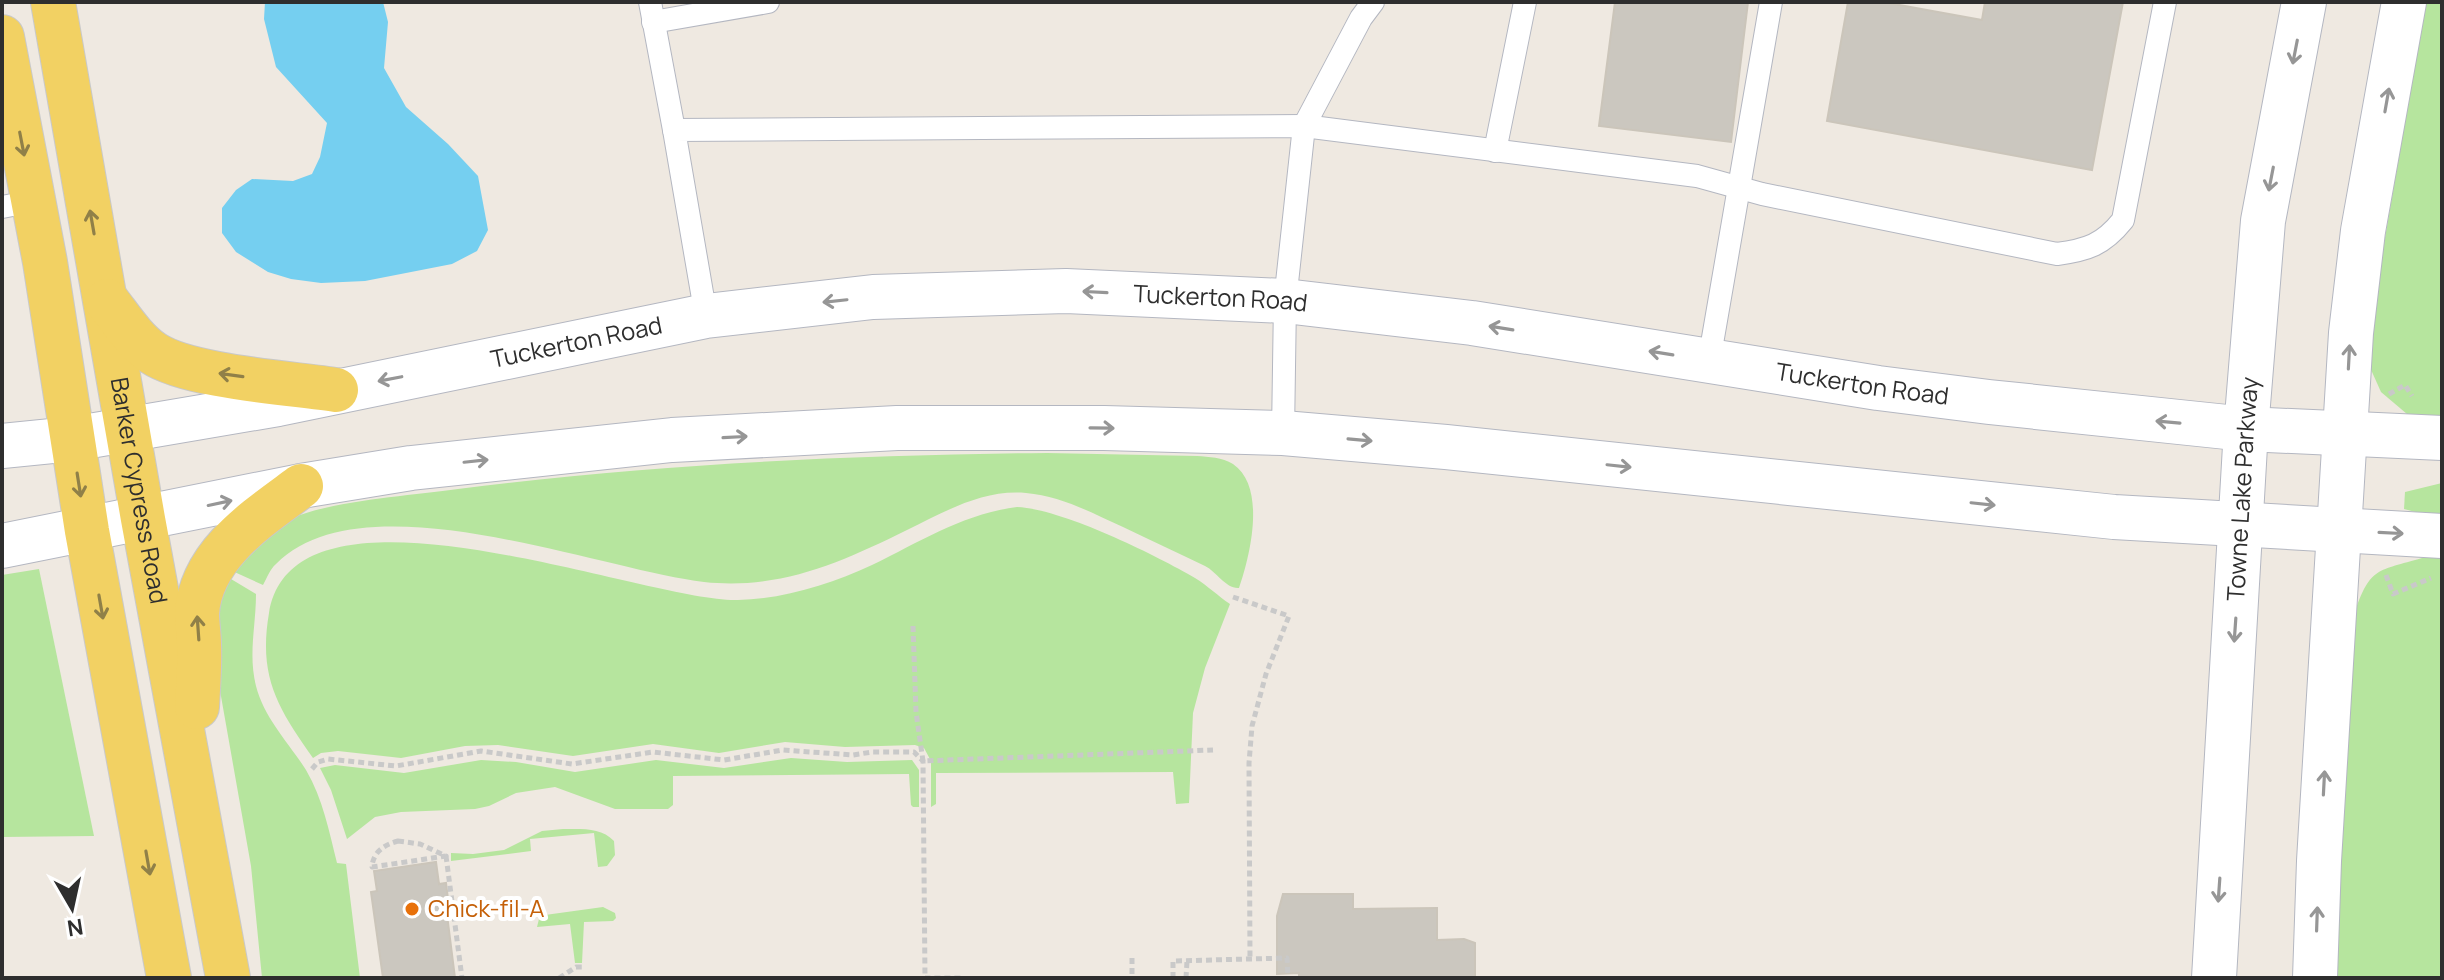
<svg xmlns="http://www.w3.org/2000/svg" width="2444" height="980" viewBox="0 0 2444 980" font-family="Manrope,sans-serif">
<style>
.green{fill:#b6e59e}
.water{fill:#75cff0}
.building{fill:#cbc7bf;stroke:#cbc5ba;stroke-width:2}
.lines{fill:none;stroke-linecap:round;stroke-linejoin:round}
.lane-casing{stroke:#b4b7c1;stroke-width:24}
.secondary-casing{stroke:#b4b7c1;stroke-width:46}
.primary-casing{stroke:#c9c9c9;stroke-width:46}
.path{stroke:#c9c9c9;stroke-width:5;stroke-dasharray:6 4;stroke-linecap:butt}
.lane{stroke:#fff;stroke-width:22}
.secondary{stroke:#fff;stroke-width:44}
.primary{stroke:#f2d163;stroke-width:44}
.oneway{stroke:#969696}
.oneway2{stroke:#908048}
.food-dot{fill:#e8710a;stroke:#fff;stroke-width:3}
.labels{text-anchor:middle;stroke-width:8;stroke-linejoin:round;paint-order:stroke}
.street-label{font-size:24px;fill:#2e2e2e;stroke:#fff}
.food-label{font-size:24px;fill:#c56008;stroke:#fff;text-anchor:start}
</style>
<rect width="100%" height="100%" fill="#efe9e1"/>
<g class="green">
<polygon points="2426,2 2442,2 2442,421 2407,414 2381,392 2368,363 2383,249"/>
<path d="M1047 453 1197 456C1209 457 1222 457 1233 464 1267 487 1250 556 1239 588 1226 589 1217 572 1205 566 1178 553 1150 540 1123 527 1092 513 1061 496 1026 493 983 489 944 512 907 530 840 563 780 590 704 582 597 569 363 476 276 564 270 569 267 578 263 585L230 570C246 555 271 527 290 519 333 500 410 496 458 489 653 464 850 455 1047 453Z"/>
<polygon points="2442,483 2442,519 2404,509 2405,492"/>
<path d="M1017 507C1062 509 1154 554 1195 578 1208 586 1218 596 1230 604L1205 668 1193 713 1189 803 1176 804 1173 772 936 773V804L931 807V761L924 748 915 745 845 747 785 742 719 753 653 744 573 756 498 745 465 746 401 758 338 751 321 753 313 758C278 708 258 677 269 613 294 460 647 603 738 600 784 599 831 584 872 565 922 541 960 515 1017 507Z"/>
<path d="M2422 558H2442V978H2334L2355 612C2370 567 2378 571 2422 558Z"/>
<polygon points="39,569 94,836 2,837 2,575"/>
<path d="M226 576 256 594C256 626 248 654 256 686 264 718 289 743 306 770 323 799 329 831 337 863L346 864 360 978H262L251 866 213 651 214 611Z"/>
<polygon points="791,758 847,762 912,760 919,770 919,807 913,807 911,805 909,774 673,776 673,805 668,809 615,809 555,787 516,793 489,806 475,809 401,812 375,817 347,839 331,790 320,768 335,765 404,773 481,760 516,762 575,772 656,760 724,768"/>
<path d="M563 829C581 829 601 827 614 841L615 855 607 866 598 867 594 833 530 839 531 851 451 861V853L473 854 504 850 542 831Z"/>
<polygon points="603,907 615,913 616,918 613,921 584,922 582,963 575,963 570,924 537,927 539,919 545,915"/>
</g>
<polygon class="water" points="265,2 383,2 388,22 384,68 406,107 448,144 478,176 488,230 477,251 452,264 365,281 321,283 291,279 268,272 236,252 222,233 222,208 236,190 252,179 293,181 312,174 320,157 327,123 276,67 264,19"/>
<g class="building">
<polygon points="1615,2 1748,2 1731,142 1599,126"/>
<polygon points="1848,2 1883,2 1982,20 1985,2 2123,2 2092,170 1827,121"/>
<polygon points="436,862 439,884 446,883 449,907 446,907 455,978 383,978 371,892 377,891 374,871"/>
<polygon points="1283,894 1353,894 1353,909 1437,908 1437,940 1464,939 1475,943 1475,978 1299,978 1299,973 1277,974 1277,916"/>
</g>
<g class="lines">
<defs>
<g id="lane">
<polyline points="650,2 674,130"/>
<polyline points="653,22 768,2"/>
<polyline points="1495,151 1525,2"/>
<polyline points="2,207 33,201"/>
<path d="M706 316 674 130 1304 126 1697 176 1762 194 2057 254C2087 250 2103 245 2123 220L2165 2"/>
<polyline points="1709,361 1771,2"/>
<polyline points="1283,433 1285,301 1304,126 1361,18 1373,2"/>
</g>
<g id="secondary">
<path id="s1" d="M2 446 72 439 278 404 706 316 873 297 1066 291 1285 301 1472 323 1878 388 1989 402 2246 429 2442 438"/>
<polyline points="2,546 301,486 411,468 672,440 897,428 1104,428 1283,433 1446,447 2114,517 2442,536"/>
<path id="s2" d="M2214 978 2246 429 2263 221 2304 2"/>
<polyline points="2315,978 2319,861 2351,333 2363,231 2404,2"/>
</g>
<g id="primary">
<path id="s3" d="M53 2 143 519 228 978"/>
<polyline points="2,37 45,262 87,531 169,978"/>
<path d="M107 301C121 319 134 340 153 353 189 377 290 383 336 390"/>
<path d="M197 707C198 687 200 665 199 645 199 634 197 624 197 613 201 554 258 518 301 486"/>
</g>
</defs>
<use href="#lane" class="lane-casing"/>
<use href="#secondary" class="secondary-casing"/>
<use href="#primary" class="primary-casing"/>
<g class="path">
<polyline points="2389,394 2405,385 2412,396"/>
<polyline points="2386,575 2393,594 2431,578"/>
<polyline points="1233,597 1289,616 1266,674 1252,726 1249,763 1250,960"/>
<polyline points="913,626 916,712 923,761 1213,750"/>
<polyline points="312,769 318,762 328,759 396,766 481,751 572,764 653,752 724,760 783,750 853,755 872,752 914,752 923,761 925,978 961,978"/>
<path d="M398 841 420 844 446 856 372 867C373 852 384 845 398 841Z"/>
<polyline points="446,856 462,978"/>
<polyline points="1132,958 1132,978"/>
<polyline points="559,978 576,967 584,967"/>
<polyline points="1173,978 1173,961 1287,958 1288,978"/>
<polyline points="1186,978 1187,961"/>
</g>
<use href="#lane" class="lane"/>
<use href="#secondary" class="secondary"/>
<use href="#primary" class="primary"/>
</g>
<defs><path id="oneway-shaft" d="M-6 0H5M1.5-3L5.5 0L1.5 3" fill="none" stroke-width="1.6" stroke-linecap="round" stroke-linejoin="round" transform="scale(2)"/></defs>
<g class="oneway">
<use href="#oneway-shaft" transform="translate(2295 52) rotate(101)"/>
<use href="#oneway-shaft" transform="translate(2387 100) rotate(-80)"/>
<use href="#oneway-shaft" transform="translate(2271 179) rotate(101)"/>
<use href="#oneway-shaft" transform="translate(1095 292) rotate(-177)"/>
<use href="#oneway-shaft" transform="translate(835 301) rotate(174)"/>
<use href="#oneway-shaft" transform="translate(1501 328) rotate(-171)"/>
<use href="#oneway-shaft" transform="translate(1661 353) rotate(-171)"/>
<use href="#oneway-shaft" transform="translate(2349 357) rotate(-87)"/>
<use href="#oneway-shaft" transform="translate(390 379) rotate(169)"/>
<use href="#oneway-shaft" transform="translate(2168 422) rotate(-175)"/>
<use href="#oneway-shaft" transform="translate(1102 428) rotate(1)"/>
<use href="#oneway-shaft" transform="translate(735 437) rotate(-3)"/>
<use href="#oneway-shaft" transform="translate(1360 440) rotate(5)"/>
<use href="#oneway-shaft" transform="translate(476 461) rotate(-6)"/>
<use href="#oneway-shaft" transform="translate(1619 466) rotate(6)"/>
<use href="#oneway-shaft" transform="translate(220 503) rotate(-12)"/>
<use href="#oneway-shaft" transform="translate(1983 504) rotate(6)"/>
<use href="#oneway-shaft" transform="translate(2391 533) rotate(3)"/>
<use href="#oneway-shaft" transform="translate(2235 630) rotate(94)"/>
<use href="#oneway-shaft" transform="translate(2324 783) rotate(-87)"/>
<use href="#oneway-shaft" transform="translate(2219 890) rotate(94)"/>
<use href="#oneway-shaft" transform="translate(2317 919) rotate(-88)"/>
</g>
<g class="oneway2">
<use href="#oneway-shaft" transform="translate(22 144) rotate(79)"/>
<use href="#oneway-shaft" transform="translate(92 222) rotate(-100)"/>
<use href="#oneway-shaft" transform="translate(231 375) rotate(-172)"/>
<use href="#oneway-shaft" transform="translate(79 485) rotate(81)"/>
<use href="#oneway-shaft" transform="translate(101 607) rotate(80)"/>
<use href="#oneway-shaft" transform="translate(198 628) rotate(-94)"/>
<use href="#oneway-shaft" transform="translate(148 863) rotate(80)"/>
</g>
<circle class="food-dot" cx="412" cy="909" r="8"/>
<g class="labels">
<g class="street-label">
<text dy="8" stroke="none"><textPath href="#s1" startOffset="1232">Tuckerton Road</textPath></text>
<text dy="8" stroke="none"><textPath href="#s1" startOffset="584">Tuckerton Road</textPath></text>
<text dy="8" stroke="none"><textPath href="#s1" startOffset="1880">Tuckerton Road</textPath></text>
<text dy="8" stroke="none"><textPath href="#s2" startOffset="490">Towne Lake Parkway</textPath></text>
<text dy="8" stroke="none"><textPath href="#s3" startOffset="496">Barker Cypress Road</textPath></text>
</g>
<g class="food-label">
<text x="428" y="917">Chick-fil-A</text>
</g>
</g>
<rect width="2444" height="980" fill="none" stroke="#2e2e2e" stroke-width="8"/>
<g transform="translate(72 908) rotate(171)" stroke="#ffffff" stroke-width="6" paint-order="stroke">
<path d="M0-6L14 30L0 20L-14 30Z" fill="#2e2e2e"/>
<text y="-12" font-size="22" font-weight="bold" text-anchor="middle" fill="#2e2e2e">N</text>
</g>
</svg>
